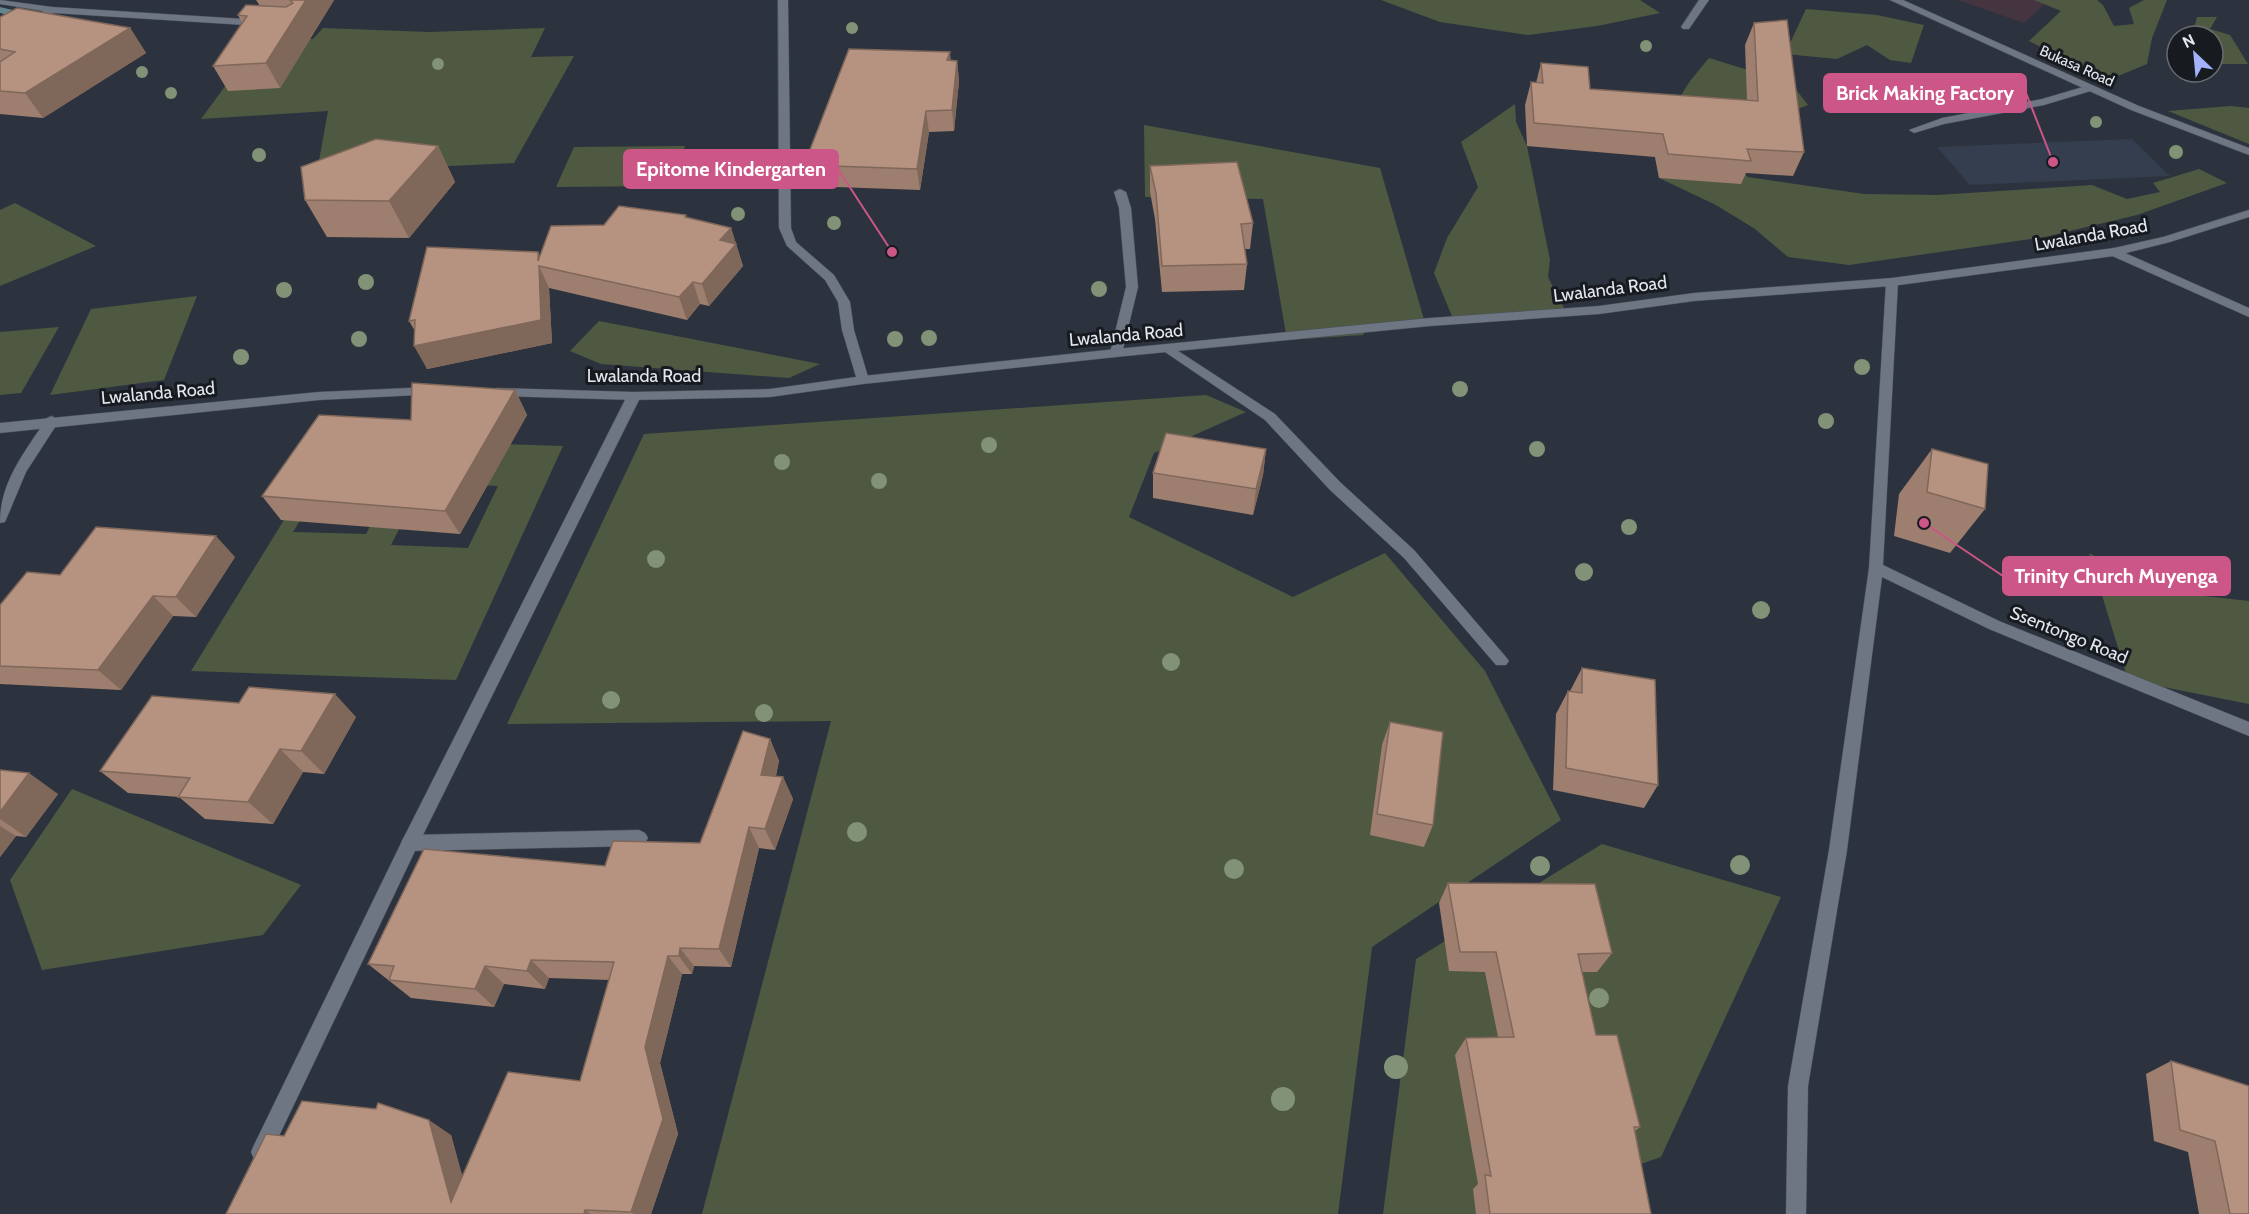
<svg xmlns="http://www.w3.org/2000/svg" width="2249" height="1214" viewBox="0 0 2249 1214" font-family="Cabin,sans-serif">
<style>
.built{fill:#343e4e}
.industrial{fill:#453540}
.green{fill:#4f5942}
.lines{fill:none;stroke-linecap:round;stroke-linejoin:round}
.stream{fill:#66868e;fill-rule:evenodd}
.service-casing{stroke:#4a505a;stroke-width:1}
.minor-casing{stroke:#4a505a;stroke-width:1}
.tertiary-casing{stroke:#4a505a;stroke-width:1}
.service{fill:#6d7682;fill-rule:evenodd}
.minor{fill:#6d7682;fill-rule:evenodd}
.tertiary{fill:#6d7682;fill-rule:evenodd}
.tree{fill:#819277}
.wall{fill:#9d7e6f}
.shaded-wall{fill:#7f675a}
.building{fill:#b69381;stroke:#7f675a;stroke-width:1.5}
.labels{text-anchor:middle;stroke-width:6;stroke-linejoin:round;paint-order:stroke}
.far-street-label{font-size:15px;fill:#e3e8ef;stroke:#171b20}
.street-label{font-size:18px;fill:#e3e8ef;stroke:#171b20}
.leader{fill:none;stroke:#cc5687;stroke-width:2}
.callout-dot{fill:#cc5687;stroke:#171b20;stroke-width:2}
.callout{fill:#cc5687;stroke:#cc5687;stroke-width:2}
.callout-label{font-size:20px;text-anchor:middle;font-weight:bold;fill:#fff}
</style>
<rect width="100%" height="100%" fill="#2c333e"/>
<polygon class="built" points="2132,139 2170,176 1970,185 1937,147"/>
<polygon class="industrial" points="1958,0 2049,0 2024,23"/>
<g class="green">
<polygon points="1381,0 1640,0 1660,13 1597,26 1528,35 1440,22"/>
<polygon points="2034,0 2097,0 2103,5 2114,26 2134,24 2129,8 2144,0 2167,0 2152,38 2147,64 2106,81 2029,41 2061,11"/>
<polygon points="1806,9 1877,15 1924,25 1911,63 1890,60 1867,45 1837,59 1785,54"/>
<polygon points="2197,17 2217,17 2210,29 2230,35 2248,64 2213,64 2213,36 2192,36"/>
<polygon points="323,28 429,32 545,28 531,57 574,56 514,163 317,172 328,111 201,119 259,40 313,39"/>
<polygon points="1709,58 1791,83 1808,105 1732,135 1733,163 1748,177 1864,194 1938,195 2092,185 2127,199 2160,192 2153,183 2199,169 2227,183 2137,215 2045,237 1849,265 1788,257 1755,229 1716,205 1659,178 1652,142 1690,81"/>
<polygon points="1515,104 1516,122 1527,146 1550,260 1548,277 1566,312 1454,321 1434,273 1447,238 1478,187 1461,142"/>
<polygon points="2231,106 2249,108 2249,144 2168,111"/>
<polygon points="1144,125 1380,168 1425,323 1367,329 1363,335 1287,340 1263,199 1145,197"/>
<polygon points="685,146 669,186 556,187 574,147"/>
<polygon points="15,203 96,246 0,286 0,210"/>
<polygon points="197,296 164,380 50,395 91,309"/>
<polygon points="599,321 820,364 789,378 601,364 570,351"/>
<polygon points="59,327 21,393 0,395 0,332"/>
<polygon points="1206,395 1246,412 1154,453 1129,517 1293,597 1385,553 1485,671 1561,820 1372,947 1338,1214 702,1214 831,721 507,724 644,434"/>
<polygon points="442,442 563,446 456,680 191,671 295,502 311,502 293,532 366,534 370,526 400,527 391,545 468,548 498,486 450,484"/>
<polygon points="2089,553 2160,591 2249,601 2249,704 2128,680"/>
<polygon points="72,789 301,885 263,935 42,970 10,880"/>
<polygon points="1602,844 1781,897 1661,1157 1494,1214 1383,1214 1416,959"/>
</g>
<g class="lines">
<polygon class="stream" points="0,7 38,16 39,18 0,38 0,31 24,19 0,13"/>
<defs>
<g id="service">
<polygon points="1699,0 1709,0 1689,29 1683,29 1681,27"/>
<polygon points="2090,85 2095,88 2094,90 2044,105 1944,124 1914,133 1909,130 1942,118 2042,99"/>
<polygon points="639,830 645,833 648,838 645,843 639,846 410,851 404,849 401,843 404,837 410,835"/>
</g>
<g id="minor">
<polygon points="0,0 52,7 261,20 266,23 261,26 54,13 44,18 39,15 43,11 0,4"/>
<polygon points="778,0 788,0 791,228 796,242 834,275 850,302 854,330 869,380 863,384 857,380 842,330 838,302 825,280 787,246 779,228"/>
<polygon points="1120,189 1126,192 1131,208 1138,287 1122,353 1116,357 1110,353 1126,287 1119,208 1114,192"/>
<polygon points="2114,248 2249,308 2249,317 2110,255 2108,252"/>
<polygon points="1892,278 1898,282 1883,565 1999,621 2249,722 2249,736 1989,629 1882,577 1847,850 1808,1086 1806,1214 1786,1214 1788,1086 1829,850 1869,568 1886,282"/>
<polygon points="1169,345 1275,414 1340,482 1414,550 1506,657 1509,661 1506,665 1496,665 1404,558 1330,490 1265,420 1165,352 1163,349"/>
<polygon points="634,392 641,396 416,849 268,1159 261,1162 254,1159 251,1152 254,1145 404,837 627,396"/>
<path d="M52 416 59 421 26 472 5 522 0 523C0 481 25 452 47 418Z"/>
</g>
<g id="tertiary">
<polygon points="1890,0 1903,0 2139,106 2249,148 2249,155 2131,110"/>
<polygon points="2249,210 2249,217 2170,242 2114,256 1892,286 1694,301 1599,314 1430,326 1116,357 863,384 770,397 634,400 496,396 490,392 496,388 634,392 770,389 863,376 1116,349 1430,318 1599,306 1694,293 1892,278 2114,248 2163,237"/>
<polygon points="433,387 439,391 438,394 319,400 0,433 0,423 319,392"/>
</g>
</defs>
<use href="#service" class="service-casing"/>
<use href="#minor" class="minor-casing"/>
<use href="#tertiary" class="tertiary-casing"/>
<use href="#service" class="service"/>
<use href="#minor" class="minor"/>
<use href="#tertiary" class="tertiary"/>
</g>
<g class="tree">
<circle cx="852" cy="28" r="6"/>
<circle cx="1646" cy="46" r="6"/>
<circle cx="438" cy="64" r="6"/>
<circle cx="142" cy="72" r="6"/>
<circle cx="171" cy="93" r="6"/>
<circle cx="2096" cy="122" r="6"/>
<circle cx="2176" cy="152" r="7"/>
<circle cx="259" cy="155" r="7"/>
<circle cx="738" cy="214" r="7"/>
<circle cx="834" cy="223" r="7"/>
<circle cx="366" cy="282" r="8"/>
<circle cx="1099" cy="289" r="8"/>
<circle cx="284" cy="290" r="8"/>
<circle cx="929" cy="338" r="8"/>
<circle cx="359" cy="339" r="8"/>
<circle cx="895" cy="339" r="8"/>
<circle cx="241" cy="357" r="8"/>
<circle cx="1862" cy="367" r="8"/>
<circle cx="1460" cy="389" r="8"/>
<circle cx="1826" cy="421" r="8"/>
<circle cx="989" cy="445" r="8"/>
<circle cx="1537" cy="449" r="8"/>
<circle cx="782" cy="462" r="8"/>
<circle cx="879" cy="481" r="8"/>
<circle cx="1629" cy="527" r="8"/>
<circle cx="656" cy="559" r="9"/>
<circle cx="1584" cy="572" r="9"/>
<circle cx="1761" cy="610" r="9"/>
<circle cx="1171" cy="662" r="9"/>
<circle cx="611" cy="700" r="9"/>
<circle cx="764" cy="713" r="9"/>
<circle cx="857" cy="832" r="10"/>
<circle cx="1740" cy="865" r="10"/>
<circle cx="1540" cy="866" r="10"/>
<circle cx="1234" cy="869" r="10"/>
<circle cx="1599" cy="998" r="10"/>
<circle cx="1396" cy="1067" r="12"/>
<circle cx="1283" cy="1099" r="12"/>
</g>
<g class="wall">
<polygon points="256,0 334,0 280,88 228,91 213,66 242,23 238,15 260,6"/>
<polygon points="0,17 130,28 146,53 43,118 0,114"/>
<polygon points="1754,23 1804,152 1793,176 1746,173 1741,184 1659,178 1655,157 1527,146 1525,105 1531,82 1536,83 1541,63 1590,89 1747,100 1745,45"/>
<polygon points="951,60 957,61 959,81 954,131 929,132 920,190 809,186 804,165"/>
<polygon points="438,146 455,182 409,238 327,237 305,200"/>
<polygon points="1150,166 1253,223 1250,249 1245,249 1247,264 1244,290 1162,292 1155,219 1150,192"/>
<polygon points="686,215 687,218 731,228 743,266 709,306 700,304 687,320 549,288 552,343 427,369 415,331 409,321 538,252 540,256 604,225"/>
<polygon points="515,390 527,415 460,534 281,520 262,496 411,420"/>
<polygon points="1266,449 1263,475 1253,515 1153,498 1153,473"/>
<polygon points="1932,449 1985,509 1950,553 1894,536 1899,494"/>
<polygon points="235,557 196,617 173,616 121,690 0,684 0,605"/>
<polygon points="1582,668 1658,785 1644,808 1553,790 1556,714 1568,691 1570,691"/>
<polygon points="356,717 324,774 303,772 273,824 205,819 179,797 128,793 100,771"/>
<polygon points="1390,722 1433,825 1424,847 1370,835 1382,745"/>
<polygon points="770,739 779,761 776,776 783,777 793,799 775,850 759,848 731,967 694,966 692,974 682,974 660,1063 678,1134 651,1214 226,1214 284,1136 451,1135 462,1176 580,1081 609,980 549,978 545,989 504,984 494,1007 411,998 368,964 605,866 700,843"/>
<polygon points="0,770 58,794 26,837 16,836 0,857"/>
<polygon points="1448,883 1612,953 1597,972 1582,972 1596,1035 1640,1127 1635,1131 1651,1214 1476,1214 1473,1189 1478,1184 1455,1055 1466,1038 1498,1037 1485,972 1449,971 1439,903"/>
<polygon points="2171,1061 2249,1086 2249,1214 2199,1214 2188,1152 2154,1141 2146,1074"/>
</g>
<g class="shaded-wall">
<polygon points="306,0 334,0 280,88 266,63"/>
<polygon points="130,28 146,53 43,118 25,93"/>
<polygon points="950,52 952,73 947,60"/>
<polygon points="957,61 959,81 954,131 952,110"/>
<polygon points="926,111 929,132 920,190 917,169"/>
<polygon points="438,146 455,182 409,238 389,201"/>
<polygon points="731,228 743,266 709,306 702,284 720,240"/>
<polygon points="539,266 549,288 552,343 427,369 414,346"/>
<polygon points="693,282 700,304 687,320 679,297"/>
<polygon points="515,390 527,415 460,534 445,511"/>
<polygon points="1266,449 1263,475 1253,515 1256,489"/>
<polygon points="216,536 235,557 196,617 176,597"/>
<polygon points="153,596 173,616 121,690 98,670"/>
<polygon points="335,694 356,717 324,774 301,751"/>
<polygon points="770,739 779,761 771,796 761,775"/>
<polygon points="280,749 303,772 273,824 248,802"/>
<polygon points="29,773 58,794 26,837 0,819 0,812"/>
<polygon points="783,777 793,799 775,850 765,829"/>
<polygon points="0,826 16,836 0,857"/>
<polygon points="749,827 759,848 731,967 719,949"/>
<polygon points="680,948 694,966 692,974 679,956"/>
<polygon points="668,956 682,974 660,1063 678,1134 651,1214 634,1214 631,1212 645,1047"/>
<polygon points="531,960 549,978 545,989 527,971"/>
<polygon points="485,966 504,984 494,1007 475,989"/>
<polygon points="429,1120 451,1135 473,1214 451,1202"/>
<polygon points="585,1210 591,1214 584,1214"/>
</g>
<g class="building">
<polygon points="290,0 306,0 266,63 213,66 247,16 238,15 246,5 286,7 293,3"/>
<polygon points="17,8 130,28 25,93 0,91 0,62 15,52 0,49 0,17"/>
<polygon points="1787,20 1804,152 1747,149 1751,161 1668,154 1663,134 1534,123 1531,82 1543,83 1541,63 1588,67 1590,89 1758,101 1754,23"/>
<polygon points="849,49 950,52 947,60 957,61 952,110 926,111 917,169 804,165"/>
<polygon points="376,139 438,146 389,201 305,200 301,167"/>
<polygon points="1237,162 1253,223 1241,224 1247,264 1162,266 1156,193 1150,166"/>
<polygon points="619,206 686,215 685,217 731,228 720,240 736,244 702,284 693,282 679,297 539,266 541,320 414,346 415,320 409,321 427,247 538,252 538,261 551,226 604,225"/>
<polygon points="412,383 515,390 445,511 262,496 319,415 411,420"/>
<polygon points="1166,433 1266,449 1256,489 1153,473"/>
<polygon points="1932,449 1988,464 1985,509 1927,492"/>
<polygon points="96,527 216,536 176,597 153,596 98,670 0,666 0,605 27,572 60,575"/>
<polygon points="1582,668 1655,680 1658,785 1566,768 1568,691 1582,693"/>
<polygon points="249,687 335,694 301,751 280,749 248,802 178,797 190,778 100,771 152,696 239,703"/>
<polygon points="1390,722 1443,732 1433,825 1377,814"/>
<polygon points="743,731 770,739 761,775 783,777 765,829 749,827 719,949 680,948 679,956 668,956 645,1047 663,1119 631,1212 585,1210 584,1214 226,1214 266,1134 284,1136 302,1101 376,1109 378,1103 429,1120 451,1202 508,1072 580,1081 614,962 531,960 527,971 485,966 475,989 389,980 394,966 368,964 424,849 605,866 613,841 700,843"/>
<polygon points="0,770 29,773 0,812"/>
<polygon points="1448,883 1595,884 1612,953 1578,954 1596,1035 1617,1035 1640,1127 1634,1127 1651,1214 1490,1214 1485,1175 1491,1176 1466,1038 1514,1037 1496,952 1460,952"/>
<polygon points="2171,1061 2249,1086 2249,1214 2230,1214 2215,1141 2180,1130"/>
</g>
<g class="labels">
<g class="far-street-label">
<text transform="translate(2077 66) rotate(24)" y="5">Bukasa Road</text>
</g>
<g class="street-label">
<text transform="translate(2091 235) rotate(-10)" y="6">Lwalanda Road</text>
<text transform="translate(1610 289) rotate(-7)" y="6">Lwalanda Road</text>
<text transform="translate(1126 335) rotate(-5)" y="6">Lwalanda Road</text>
<text x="644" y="382">Lwalanda Road</text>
<text transform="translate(158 393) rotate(-5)" y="6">Lwalanda Road</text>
<text transform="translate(2069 635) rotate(22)" y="6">Ssentongo Road</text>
</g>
</g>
<path class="leader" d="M2053 162L2026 93M892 252L838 169M1924 523L2003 576"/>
<g class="callout-dot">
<circle cx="2053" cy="162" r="6"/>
<circle cx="892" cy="252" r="6"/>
<circle cx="1924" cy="523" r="6"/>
</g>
<g class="callout">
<rect x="1824" y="74" width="202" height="38" rx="6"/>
<rect x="624" y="150" width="214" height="38" rx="6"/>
<rect x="2003" y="557" width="227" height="38" rx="6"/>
</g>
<g class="callout-label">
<text x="1925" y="100">Brick Making Factory</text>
<text x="731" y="176">Epitome Kindergarten</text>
<text x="2116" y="583">Trinity Church Muyenga</text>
</g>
<g transform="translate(2195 54) rotate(334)"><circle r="28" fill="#171b20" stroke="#696d73" stroke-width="1.5"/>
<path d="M0-4.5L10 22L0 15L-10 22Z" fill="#a3b2fd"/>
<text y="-9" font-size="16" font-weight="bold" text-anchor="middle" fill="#e3e8ef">N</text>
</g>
</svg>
